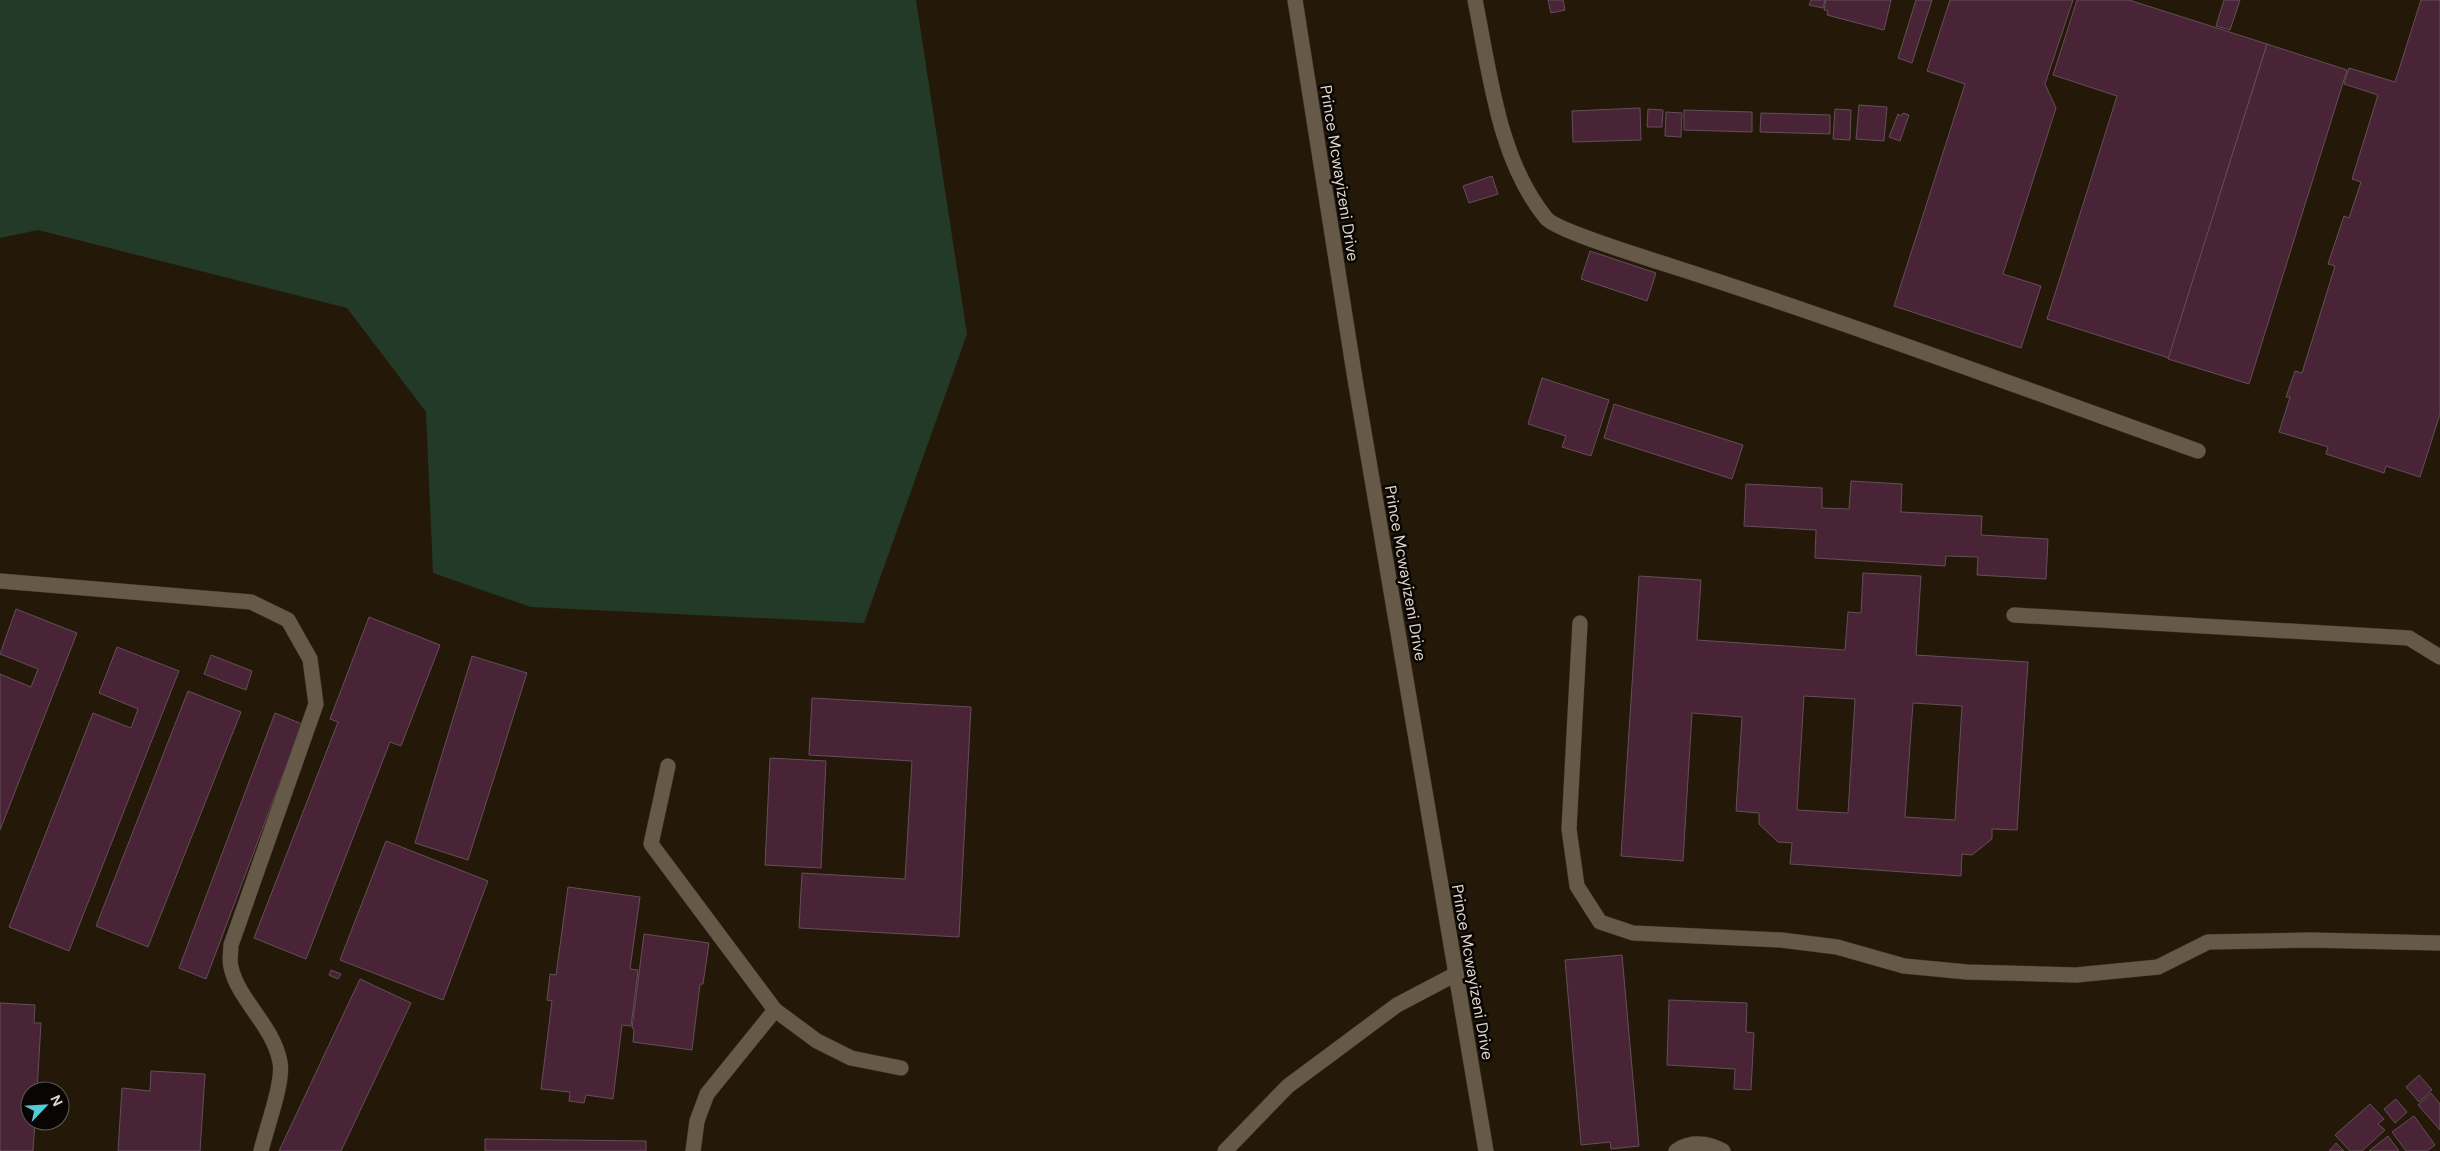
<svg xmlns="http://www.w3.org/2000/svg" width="2440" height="1151" viewBox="0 0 2440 1151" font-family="'DM Sans',sans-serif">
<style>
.green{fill:#233a28}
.building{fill:#492437;stroke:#644f58;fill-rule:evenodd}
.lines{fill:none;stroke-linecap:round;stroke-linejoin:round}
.minor-casing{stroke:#3b322d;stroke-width:16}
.minor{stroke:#675948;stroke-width:15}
.labels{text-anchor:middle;stroke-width:5;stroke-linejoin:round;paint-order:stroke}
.street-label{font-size:16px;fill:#dfd7cd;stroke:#090502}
</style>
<rect width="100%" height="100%" fill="#241809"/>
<polygon class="green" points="0,0 916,0 967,334 864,623 531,607 433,573 426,412 347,308 38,230 0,238"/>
<g class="building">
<polygon points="1548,0 1563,0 1565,10 1551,13"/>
<polygon points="1811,0 1825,0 1823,8 1809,5"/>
<polygon points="1826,0 1891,0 1884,30 1827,15 1828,11 1824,10"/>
<polygon points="1916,0 1932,0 1912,63 1898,58"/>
<polygon points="1950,0 2073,0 2045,84 2056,108 2003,274 2041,286 2021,348 1894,306 1965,84 1927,71"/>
<polygon points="2077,0 2129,0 2267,44 2169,358 2047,319 2117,96 2053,75"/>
<polygon points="2224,0 2240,0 2230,30 2216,26"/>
<polygon points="2421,0 2440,0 2440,414 2420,477 2386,466 2384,473 2326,454 2328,447 2279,432 2290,397 2286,397 2295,371 2302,373 2335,266 2328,264 2344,216 2349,218 2361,182 2352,179 2378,95 2344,84 2349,68 2395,82"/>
<polygon points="2267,44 2347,70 2249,384 2168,359"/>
<polygon points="1859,105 1887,107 1884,141 1856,139"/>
<polygon points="1640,108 1641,140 1573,142 1572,111"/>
<polygon points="1648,109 1663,110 1662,127 1647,127"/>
<polygon points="1835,109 1851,110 1850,140 1833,139"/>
<polygon points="1684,110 1752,112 1752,132 1684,130"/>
<polygon points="1666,112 1682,113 1681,137 1665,136"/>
<polygon points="1761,113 1830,115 1830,134 1760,132"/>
<polygon points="1903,113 1909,115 1900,141 1889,137 1898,114 1901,116"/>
<polygon points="1492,176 1498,194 1469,203 1463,186"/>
<polygon points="1590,251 1656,273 1647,301 1581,279"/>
<polygon points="1542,378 1609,400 1591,456 1562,447 1566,436 1528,424"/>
<polygon points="1614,404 1743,445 1732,479 1604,438"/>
<polygon points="1851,481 1902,484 1901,512 1982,516 1981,535 2048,539 2046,579 1977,575 1978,557 1946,556 1945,566 1815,558 1816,530 1744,526 1746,484 1822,488 1822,508 1849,509"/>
<path d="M1863 573 1921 576 1916 655 2028 662 2017 830 1992 829V839L1972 855 1962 854 1961 876 1790 864 1792 843 1778 842 1759 824V813L1736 811 1742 717 1692 713 1683 861 1621 856 1639 576 1701 580 1697 640 1845 650 1848 612 1861 613ZM1804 696 1855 699 1848 813 1797 810ZM1913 703 1962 706 1955 820 1905 817Z"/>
<polygon points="16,609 77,633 0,830 0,674 31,687 38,669 0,654"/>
<polygon points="369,617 440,645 401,746 390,742 306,959 254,938 338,722 330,719"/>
<polygon points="117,647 179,671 69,951 9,927 93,713 131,728 138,709 99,693"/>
<polygon points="211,655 252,671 246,690 204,674"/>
<polygon points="472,656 527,673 468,860 415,843"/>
<polygon points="188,691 241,712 148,947 96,926"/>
<polygon points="812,698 971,707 959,937 799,928 802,873 905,879 912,761 809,755"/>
<polygon points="275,713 302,724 206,979 179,968"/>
<polygon points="770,758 826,761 821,868 765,865"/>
<polygon points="386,841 488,881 443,1000 340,960"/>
<polygon points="568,887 640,897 630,969 638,970 631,1026 622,1025 613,1099 586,1095 584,1103 569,1101 570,1092 541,1089 552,1001 547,1000 550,974 556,975"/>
<polygon points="644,934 709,943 703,984 700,984 692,1050 633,1042 634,1029 632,1028"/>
<polygon points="1622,955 1639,1146 1611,1149 1610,1142 1581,1145 1565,960"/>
<polygon points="331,970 341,974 338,979 329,975"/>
<polygon points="360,979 411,1003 341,1151 279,1151"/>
<polygon points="1669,1000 1747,1003 1746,1032 1754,1033 1751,1090 1734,1089 1735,1069 1667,1065"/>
<polygon points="0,1003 35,1005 34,1023 41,1023 37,1091 30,1091 30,1121 35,1121 33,1151 0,1151"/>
<polygon points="151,1071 205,1074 200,1151 118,1151 122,1088 150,1091"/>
<polygon points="2419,1075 2432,1090 2419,1102 2406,1087"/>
<polygon points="2431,1093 2440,1104 2440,1130 2418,1105"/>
<polygon points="2396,1099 2407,1112 2395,1123 2384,1109"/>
<polygon points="2370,1104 2384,1119 2378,1124 2385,1130 2362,1151 2350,1151 2335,1135"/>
<polygon points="2414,1116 2435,1145 2427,1151 2406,1151 2392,1132"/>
<polygon points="2388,1136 2399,1151 2369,1151"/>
<polygon points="485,1139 646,1141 646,1151 485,1151"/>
<polygon points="2336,1143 2344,1151 2329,1151"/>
</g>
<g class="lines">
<defs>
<g id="minor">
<polyline points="1295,0 1355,379 1486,1151"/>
<path d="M1475 0C1490 73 1498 159 1546 218 1557 231 1647 258 1668 265 1846 322 2022 388 2198 451"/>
<path d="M0 581 251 602 288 620 310 659 316 704 231 945C231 952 229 961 231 967 238 1000 273 1025 280 1062 284 1082 266 1129 261 1151"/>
<polyline points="2014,615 2409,638 2440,657"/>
<polyline points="1580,623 1569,829 1577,886 1600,922 1633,933 1781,940 1837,947 1904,966 1967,972 2076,975 2158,967 2208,942 2310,940 2440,943"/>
<polyline points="668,766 651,844 775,1010 817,1041 851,1058 901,1068"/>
<polyline points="693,1151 697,1121 707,1094 775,1010"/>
<polyline points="1225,1151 1288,1086 1397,1005 1456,974"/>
<path d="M1676 1151C1690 1141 1708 1142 1723 1151"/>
</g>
</defs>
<use href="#minor" class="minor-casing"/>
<use href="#minor" class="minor"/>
</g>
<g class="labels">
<g class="street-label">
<text transform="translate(1340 173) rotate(81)" y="6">Prince Mcwayizeni Drive</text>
<text transform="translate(1406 573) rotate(80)" y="6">Prince Mcwayizeni Drive</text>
<text transform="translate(1473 972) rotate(80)" y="6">Prince Mcwayizeni Drive</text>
</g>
</g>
<g transform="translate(45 1106) rotate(65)"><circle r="24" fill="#090502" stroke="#5f5953"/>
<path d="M0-4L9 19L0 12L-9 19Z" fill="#52ccd6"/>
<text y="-8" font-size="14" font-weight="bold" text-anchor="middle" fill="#dfd7cd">N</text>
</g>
</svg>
